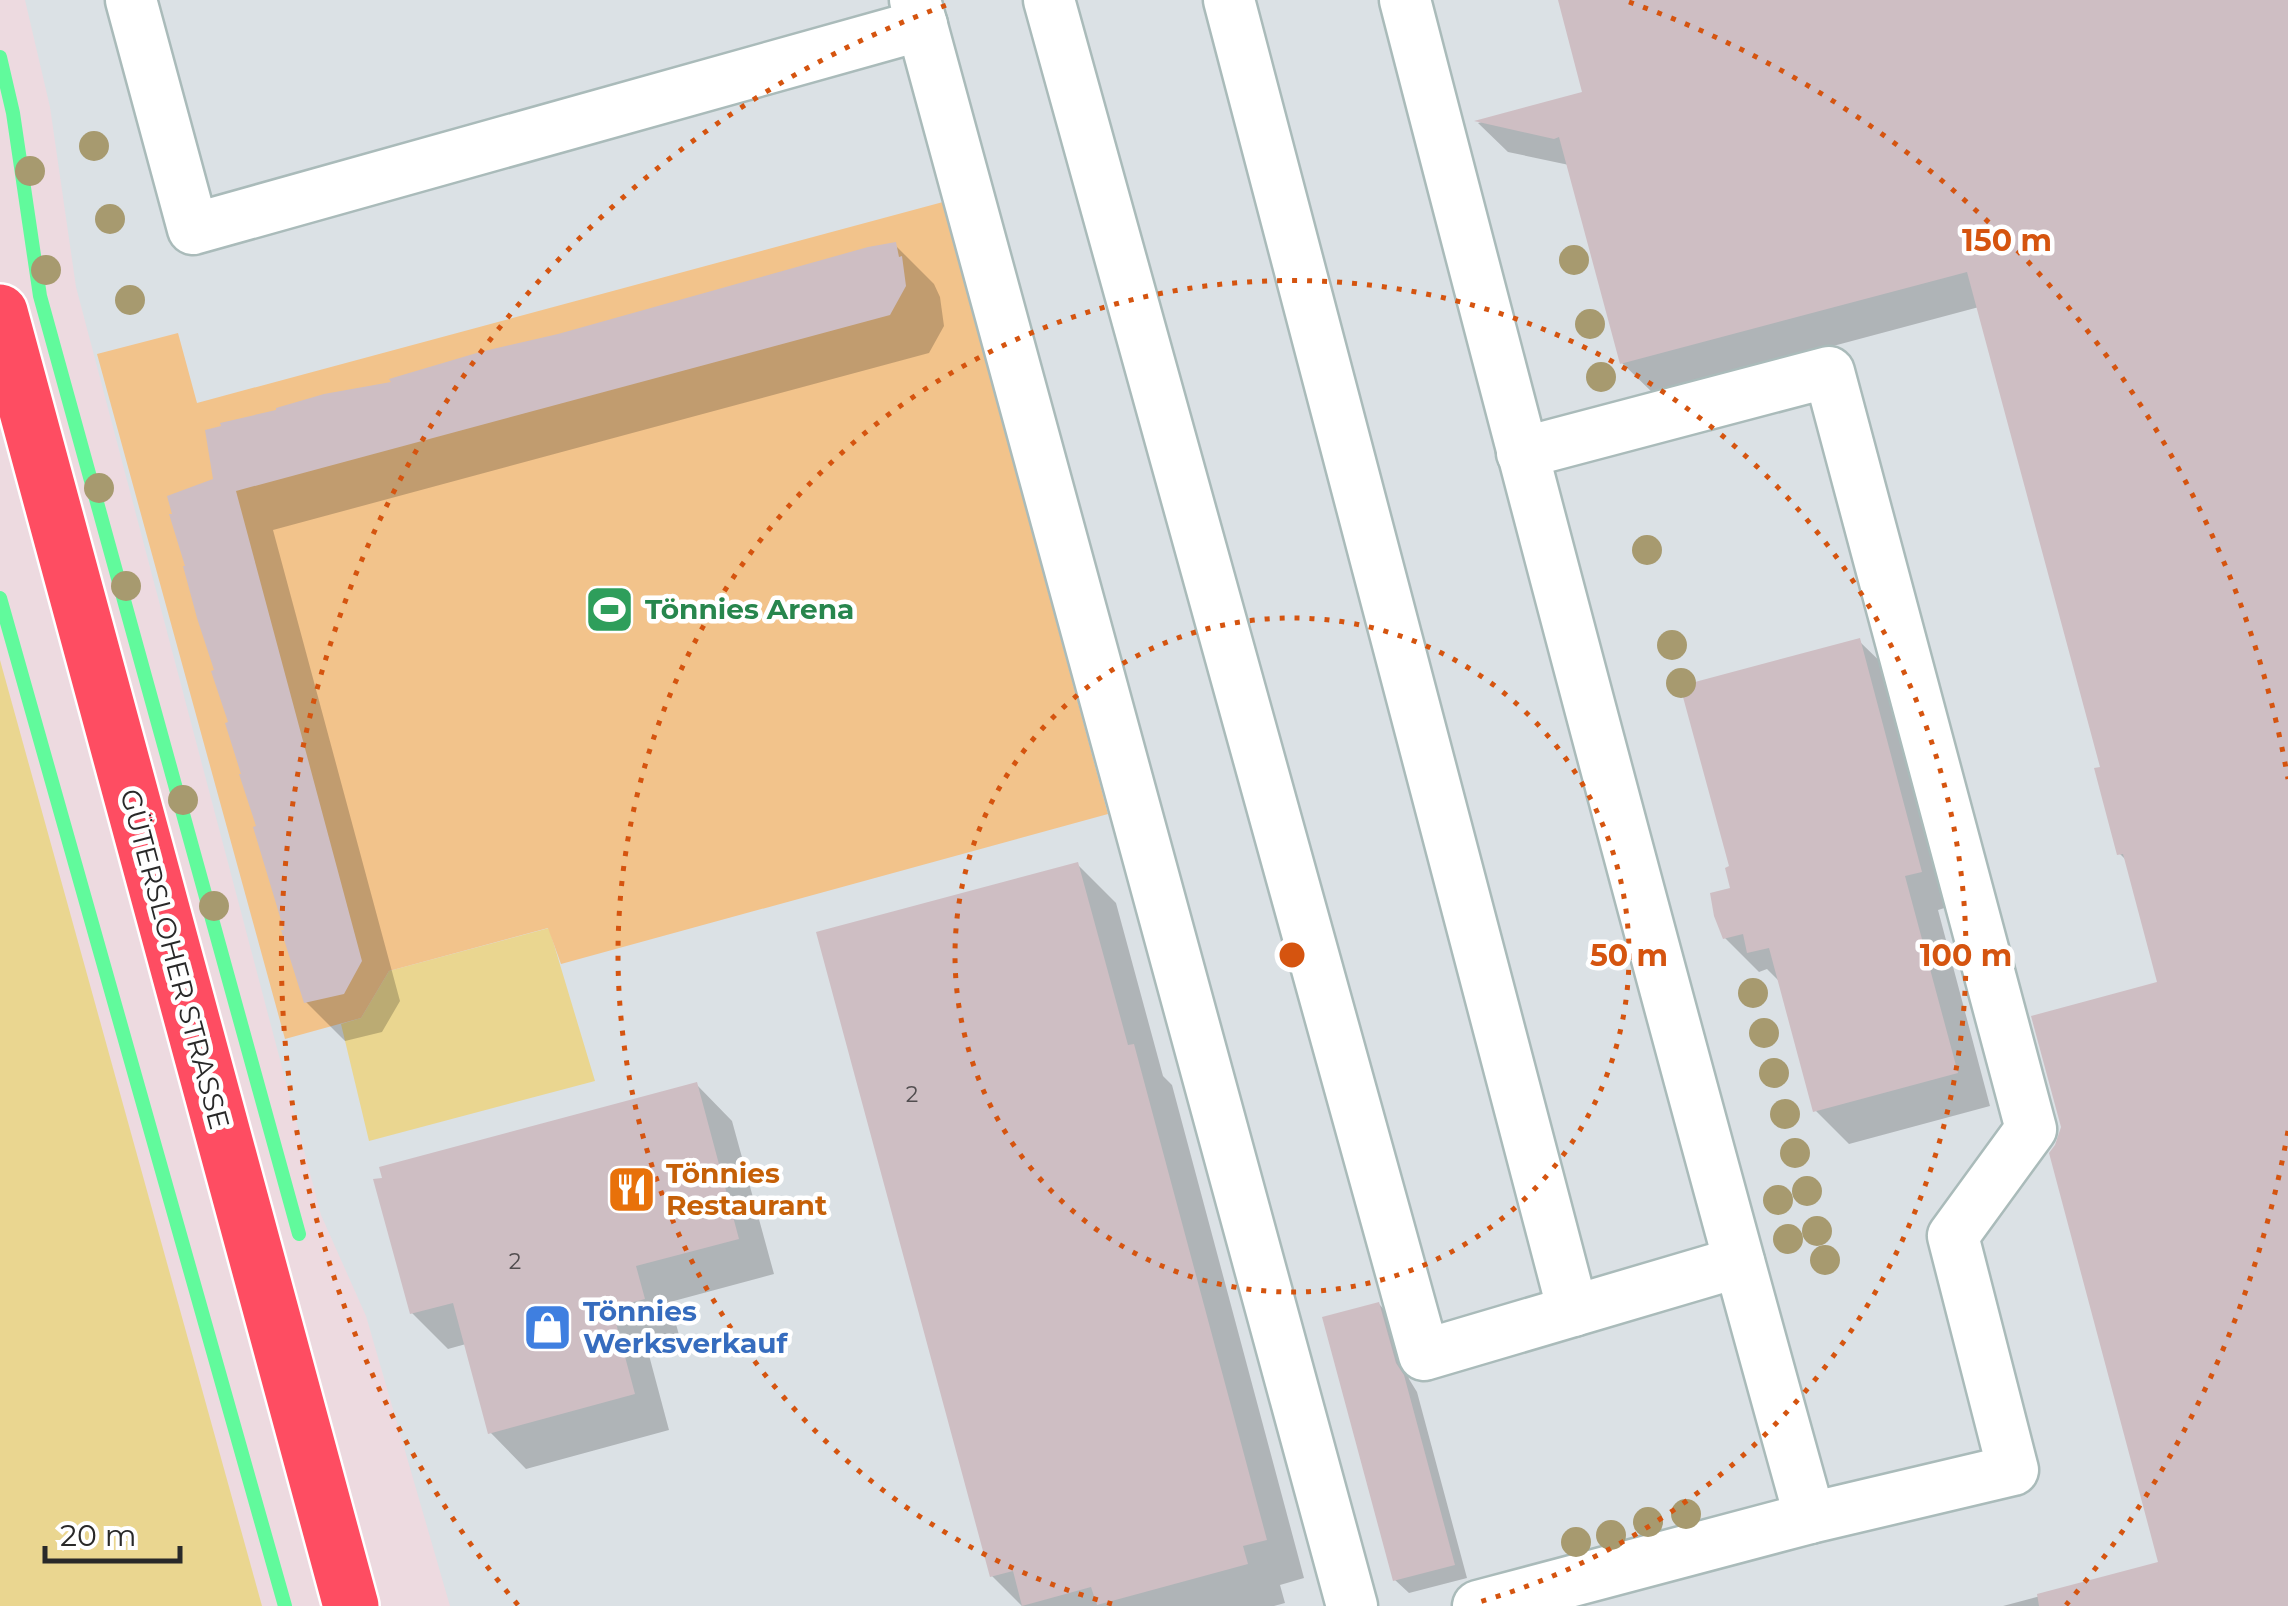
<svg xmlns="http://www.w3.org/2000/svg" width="2288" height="1606" viewBox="0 0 2288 1606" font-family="Montserrat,sans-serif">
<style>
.industrial{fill:#dbe1e5}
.green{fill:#ead690}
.pitch{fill:#f2c38b}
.shadow{fill:#0003}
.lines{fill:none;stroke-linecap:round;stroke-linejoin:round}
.stream{stroke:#61fa9c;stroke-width:14}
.building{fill:#cebec3}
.minor-casing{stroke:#aabbba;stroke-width:55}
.major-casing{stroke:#fff;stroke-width:60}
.minor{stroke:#fff;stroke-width:50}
.major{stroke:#fe4d62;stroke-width:55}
.tree{fill:#a79a6f}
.ring{fill:none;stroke:#d5540f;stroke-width:5;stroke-dasharray:5 10}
.labels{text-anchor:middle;stroke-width:9;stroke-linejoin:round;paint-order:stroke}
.number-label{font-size:22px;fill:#524e50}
.leisure-label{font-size:28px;font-weight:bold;fill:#27864d;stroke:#fff;text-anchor:start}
.street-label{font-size:28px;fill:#292929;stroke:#fff}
.food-label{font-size:28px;font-weight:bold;fill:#c56008;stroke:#fff;text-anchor:start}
.shop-label{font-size:28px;font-weight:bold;fill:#366cbe;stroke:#fff;text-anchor:start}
.centre{fill:#d5540f;stroke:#fff;stroke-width:5}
.ring-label{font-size:30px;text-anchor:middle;font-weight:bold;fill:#d5540f;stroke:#fff;stroke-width:9;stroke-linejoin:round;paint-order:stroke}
</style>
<rect width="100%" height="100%" fill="#eddae0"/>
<polygon class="industrial" points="25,0 2288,0 2288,1606 450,1606 366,1316 321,1215 76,287 50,107"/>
<g class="green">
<polygon points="0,660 262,1606 0,1606"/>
<polygon points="549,928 595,1081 369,1141 341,1024 361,1018 389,971"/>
</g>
<polygon class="pitch" points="943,202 1108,814 561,964 548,928 389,971 361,1018 285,1039 97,354 178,333 197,403"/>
<g class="shadow">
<polygon points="1560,0 2288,0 2288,1606 2003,1606 2162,1564 2160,983 2128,862 2120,854 2103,769 1979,307 1654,394 1622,363 1569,165 1508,152 1478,123 1585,94"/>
<polygon points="895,245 934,284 940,297 944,326 929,353 273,530 400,1001 382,1032 345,1041 306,1002 231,724 216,480 395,384 559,336"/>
<polygon points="1859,641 1893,674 1954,905 1938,910 1990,1106 1849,1144 1815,1110 1782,984 1767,969 1759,972 1725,938 1733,889"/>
<polygon points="1077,864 1116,903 1163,1076 1172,1085 1304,1578 1280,1585 1285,1603 1274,1606 1022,1606 992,1576"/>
<polygon points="696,1084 732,1121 774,1274 670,1302 679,1335 646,1344 669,1430 526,1469 490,1432 466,1344 448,1349 412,1313"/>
<polygon points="1379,1304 1392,1318 1409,1379 1417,1392 1467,1578 1409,1593 1395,1580"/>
</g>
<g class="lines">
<g class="stream">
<polyline points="0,57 13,113 40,296 299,1234"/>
<polyline points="0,598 285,1606"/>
</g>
</g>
<g class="building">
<polygon points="1558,0 2288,0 2288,1606 2039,1606 2037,1594 2158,1562 2049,1153 2055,1145 2061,1127 2031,1016 2157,982 2123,854 2117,855 2094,768 2100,767 1967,272 1620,364 1559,137 1554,139 1474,121 1582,92"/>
<polygon points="896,242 899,257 902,256 906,286 890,315 236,491 362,961 344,994 304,1003 281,930 284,930 253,827 256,826 239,774 241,774 225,723 228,722 211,671 214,670 197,618 183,566 185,566 169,514 172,514 167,496 213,479 205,430 221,426 220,423 276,410 276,408 324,394 391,382 389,379 480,352 558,334 868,247"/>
<polygon points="1860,638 1922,872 1905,876 1958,1073 1813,1112 1769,948 1747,953 1743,934 1723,939 1714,916 1710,893 1730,888 1725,868 1729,866 1680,686"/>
<polygon points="1078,862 1128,1045 1134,1044 1267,1540 1243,1546 1248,1564 1097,1605 1091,1587 1022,1606 1013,1571 990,1577 816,932"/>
<polygon points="697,1082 739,1239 636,1266 645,1299 612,1308 635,1394 488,1434 453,1303 410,1314 373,1179 382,1178 379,1167"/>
<polygon points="1379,1302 1396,1363 1404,1375 1455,1565 1393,1581 1322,1317"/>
</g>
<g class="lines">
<defs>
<g id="minor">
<polyline points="131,0 193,229 922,25"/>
<polyline points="915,0 1352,1606"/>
<polyline points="1049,0 1424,1355 1739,1262"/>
<polyline points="1229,0 1573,1311"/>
<path d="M1405 0C1536 507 1669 1013 1810 1518L1478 1606"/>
<polyline points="1522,453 1829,372 2031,1129 1953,1236 2013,1470 1810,1518"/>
</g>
<polyline id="major" points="0,312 351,1606"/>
</defs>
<use href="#minor" class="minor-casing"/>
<use href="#major" class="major-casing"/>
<use href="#minor" class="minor"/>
<use href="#major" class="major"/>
</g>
<g class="tree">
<circle cx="94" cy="146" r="15"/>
<circle cx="30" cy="171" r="15"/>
<circle cx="110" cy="219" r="15"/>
<circle cx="1574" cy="260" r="15"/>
<circle cx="46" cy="270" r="15"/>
<circle cx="130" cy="300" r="15"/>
<circle cx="1590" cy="324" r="15"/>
<circle cx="1601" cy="377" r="15"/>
<circle cx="99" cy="488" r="15"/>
<circle cx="1647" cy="550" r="15"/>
<circle cx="126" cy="586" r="15"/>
<circle cx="1672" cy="645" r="15"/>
<circle cx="1681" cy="683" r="15"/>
<circle cx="183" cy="800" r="15"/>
<circle cx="214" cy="906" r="15"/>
<circle cx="1753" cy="993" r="15"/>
<circle cx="1764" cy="1033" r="15"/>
<circle cx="1774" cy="1073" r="15"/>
<circle cx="1785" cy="1114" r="15"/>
<circle cx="1795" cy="1153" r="15"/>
<circle cx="1807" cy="1191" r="15"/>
<circle cx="1778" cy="1200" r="15"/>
<circle cx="1817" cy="1231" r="15"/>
<circle cx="1788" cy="1239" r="15"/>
<circle cx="1825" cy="1260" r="15"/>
<circle cx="1686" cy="1514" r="15"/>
<circle cx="1648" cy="1522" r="15"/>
<circle cx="1611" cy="1535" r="15"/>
<circle cx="1576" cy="1542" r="15"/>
</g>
<g class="ring">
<circle cx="1292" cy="955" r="337"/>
<path d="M1112 1604A674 674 0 1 1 1472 1604"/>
<path d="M2288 1131A1011 1011 0 0 1 2066 1605M518 1605A1011 1011 0 0 1 955 2M1629 2A1011 1011 0 0 1 2288 779"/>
</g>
<defs>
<symbol id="stadium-square" viewBox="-11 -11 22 22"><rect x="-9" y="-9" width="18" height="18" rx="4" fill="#2e9e5b" stroke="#fff"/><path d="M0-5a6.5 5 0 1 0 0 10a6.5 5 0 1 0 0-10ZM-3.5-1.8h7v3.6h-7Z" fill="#fff"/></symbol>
<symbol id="restaurant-square" viewBox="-11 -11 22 22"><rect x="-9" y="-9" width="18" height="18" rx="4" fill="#e8710a" stroke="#fff"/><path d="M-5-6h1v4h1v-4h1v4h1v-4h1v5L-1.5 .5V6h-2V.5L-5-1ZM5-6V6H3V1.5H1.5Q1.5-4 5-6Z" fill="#fff"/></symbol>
<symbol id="shop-square" viewBox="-11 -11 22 22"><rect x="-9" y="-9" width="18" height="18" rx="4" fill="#3f7fe0" stroke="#fff"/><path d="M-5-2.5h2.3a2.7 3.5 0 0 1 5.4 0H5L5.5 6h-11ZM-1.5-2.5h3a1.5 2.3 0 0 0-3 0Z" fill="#fff"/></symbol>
</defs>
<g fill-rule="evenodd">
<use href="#stadium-square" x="582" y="582" width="55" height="55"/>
<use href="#restaurant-square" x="604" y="1162" width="55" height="55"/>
<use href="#shop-square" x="520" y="1300" width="55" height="55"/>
</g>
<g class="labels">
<g class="number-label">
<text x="912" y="1102">2</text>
<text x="515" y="1269">2</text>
</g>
<g class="leisure-label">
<text x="645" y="619">Tönnies Arena</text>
</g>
<g class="street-label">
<text transform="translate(175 959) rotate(75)" y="10">GÜTERSLOHER STRASSE</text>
</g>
<g class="food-label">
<text x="666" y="1183">Tönnies<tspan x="666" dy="32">Restaurant</tspan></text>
</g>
<g class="shop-label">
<text x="583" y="1321">Tönnies<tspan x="583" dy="32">Werksverkauf</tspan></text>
</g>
</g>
<circle cx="1292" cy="955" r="15" class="centre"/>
<g class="ring-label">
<text x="2007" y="251">150 m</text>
<text x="1629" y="966">50 m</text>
<text x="1966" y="966">100 m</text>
</g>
<path d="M45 1546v15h135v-15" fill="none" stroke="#292929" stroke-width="5"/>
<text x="60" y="1546" font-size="30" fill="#292929" stroke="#ffffff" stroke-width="8" paint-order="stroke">20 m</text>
</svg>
